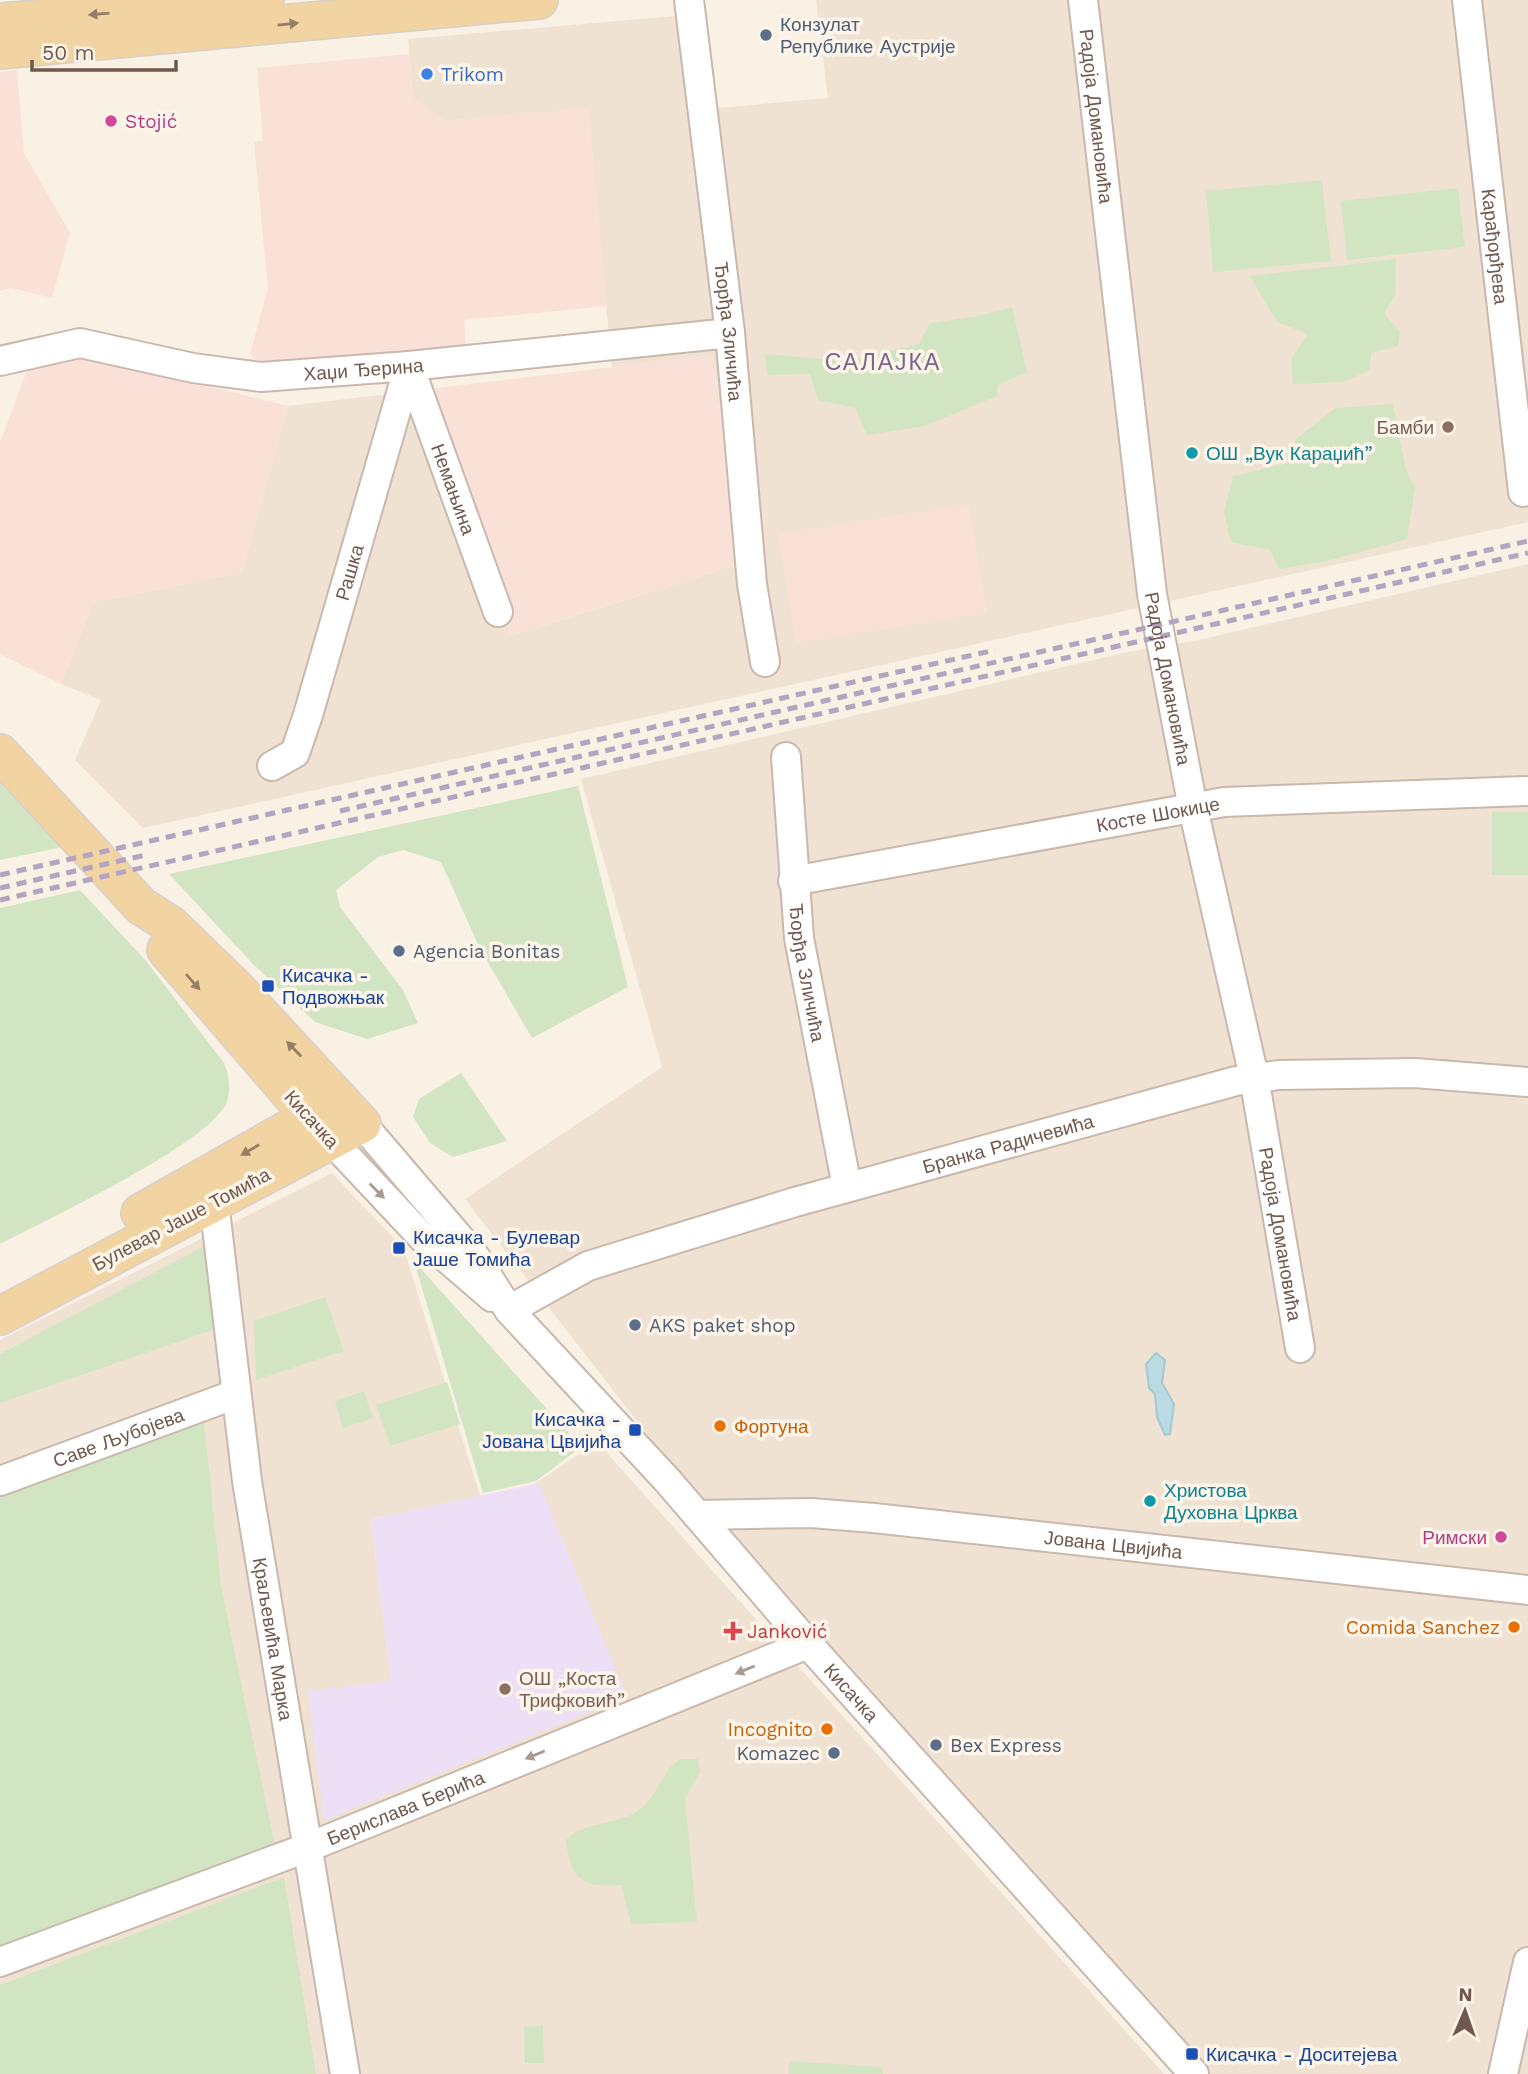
<svg xmlns="http://www.w3.org/2000/svg" width="1528" height="2074" viewBox="0 0 1528 2074" font-family="'Work Sans',sans-serif">
<style>
.residential{fill:#f0e2d2}
.commercial{fill:#f9e1d8}
.education{fill:#ede0f6}
.green{fill:#d2e5c3}
.water{fill:#badbe1;stroke:#a1cad1;stroke-width:2}
.lines{fill:none;stroke-linecap:round;stroke-linejoin:round}
.minor-casing{stroke:#c9b8ab;stroke-width:32}
.major-casing{stroke:#d7d0cd;stroke-width:40}
.minor{stroke:#fff;stroke-width:28}
.major{stroke:#f2d3a2;stroke-width:37}
.rail{stroke:#b3a4c1;stroke-width:5;stroke-dasharray:10 7;stroke-linecap:butt}
.oneway{fill:#967d66}
.oneway2{fill:#a99b94}
.service-dot{fill:#5c6f8a;stroke:#fdf5e9;stroke-width:2.5}
.shop-dot{fill:#3f7fe0;stroke:#fdf5e9;stroke-width:2.5}
.hotel-dot{fill:#d1479c;stroke:#fdf5e9;stroke-width:2.5}
.education-dot{fill:#8d6e63;stroke:#fdf5e9;stroke-width:2.5}
.culture-dot{fill:#0f9aa8;stroke:#fdf5e9;stroke-width:2.5}
.transit-dot{fill:#1a4fb4;stroke:#fdf5e9;stroke-width:2.5}
.food-dot{fill:#e8710a;stroke:#fdf5e9;stroke-width:2.5}
.health-dot{fill:#e0444e;stroke:#fdf5e9;stroke-width:2.5}
.labels{text-anchor:middle;stroke-width:7;stroke-linejoin:round;paint-order:stroke}
.service-label{font-size:19px;fill:#4e5e75;stroke:#fdf5e9;text-anchor:start}
.shop-label{font-size:19px;fill:#366cbe;stroke:#fdf5e9;text-anchor:start}
.street-label{font-size:19px;fill:#6f584c;stroke:#fdf5e9}
.hotel-label{font-size:19px;fill:#b23c85;stroke:#fdf5e9;text-anchor:start}
.education-label{font-size:19px;fill:#785e54;stroke:#fdf5e9;text-anchor:end}
.culture-label{font-size:19px;fill:#0d838f;stroke:#fdf5e9;text-anchor:start}
.transit-label{font-size:19px;fill:#164399;stroke:#fdf5e9;text-anchor:start}
.food-label{font-size:19px;fill:#c56008;stroke:#fdf5e9;text-anchor:end}
.health-label{font-size:19px;fill:#be3a42;stroke:#fdf5e9;text-anchor:start}
.quarter-label{font-size:23px;letter-spacing:2px;fill:#7d648c;stroke:#fdf5e9}
</style>
<rect width="100%" height="100%" fill="#f9f1e3"/>
<g class="residential">
<polygon points="816,0 1528,0 1528,522 143,828 75,760 101,700 61,684 93,603 242,572 288,406 429,389 510,636 740,564 713,356 612,367 588,108 445,121 413,98 408,39 676,16 687,111 828,98"/>
<polygon points="1528,564 1528,2074 1208,2074 691,1491 465,1199 662,1067 581,779 1128,652 1198,640"/>
<polygon points="332,1173 404,1249 480,1496 371,1519 391,1681 324,1820 534,1484 597,1442 1164,2074 0,2074 0,1340"/>
</g>
<g class="commercial">
<polygon points="409,54 413,98 445,121 588,107 607,306 464,320 466,349 261,366 250,354 268,289 254,142 263,141 257,68"/>
<polygon points="17,70 24,153 70,233 52,298 11,288 0,291 0,72"/>
<polygon points="84,355 288,406 242,572 93,603 61,684 0,654 0,442 28,368"/>
<polygon points="713,355 740,564 509,636 429,389"/>
<polygon points="969,504 987,613 796,643 778,534"/>
</g>
<polygon class="education" points="539,1483 627,1697 324,1820 308,1691 391,1681 371,1519"/>
<g class="green">
<polygon points="1322,180 1331,261 1213,272 1206,191"/>
<polygon points="1458,188 1465,247 1347,260 1341,201"/>
<polygon points="1396,259 1395,295 1384,314 1400,331 1398,346 1371,353 1370,370 1344,382 1293,384 1291,359 1308,334 1277,322 1250,276"/>
<polygon points="1012,307 1027,372 998,385 997,396 925,426 867,435 855,408 818,400 810,374 767,375 765,354 847,361 919,344 930,323 974,317"/>
<polygon points="1393,404 1406,470 1415,488 1407,539 1327,561 1279,569 1270,550 1231,542 1224,512 1233,476 1296,461 1295,440 1335,408"/>
<polygon points="0,782 63,847 0,860"/>
<polygon points="578,786 628,987 532,1038 480,949 441,862 403,850 378,857 336,890 340,907 403,990 418,1023 367,1039 315,1022 253,964 169,874"/>
<rect x="1492" y="812" width="36" height="63"/>
<path d="M80 890 146 961 224 1063C229 1075 232 1090 226 1104 206 1145 46 1220 0 1244V908Z"/>
<polygon points="461,1073 507,1141 453,1157 430,1143 413,1117 419,1099"/>
<polygon points="214,1241 221,1327 0,1403 0,1354"/>
<polygon points="414,1261 581,1447 536,1481 483,1493"/>
<polygon points="325,1297 344,1351 256,1380 254,1321"/>
<polygon points="447,1382 460,1424 390,1446 376,1405"/>
<polygon points="364,1391 373,1418 343,1428 335,1401"/>
<polygon points="204,1422 221,1586 275,1846 0,1950 0,1491"/>
<path d="M680 1759H698L700 1772 685 1799 697 1922 631 1924 621 1885C583 1888 571 1881 566 1840 585 1822 610 1825 633 1814 656 1803 660 1772 680 1759Z"/>
<polygon points="284,1877 316,2074 0,2074 0,1985"/>
<polygon points="543,2026 544,2063 525,2063 524,2027"/>
<polygon points="789,2061 882,2067 883,2074 789,2074"/>
</g>
<polygon class="water" points="1156,1353 1165,1360 1162,1383 1174,1404 1170,1434 1165,1435 1157,1417 1155,1394 1149,1388 1146,1364"/>
<g class="lines">
<defs>
<g id="minor">
<path id="s1" d="M689 0 730 333 752 584 765 662"/>
<path id="s2" d="M1083 0 1152 594 1193 808 1254 1077 1300 1348"/>
<path id="s3" d="M1467 0 1523 492"/>
<path id="s4" d="M0 361 80 343 193 368 261 377 409 366 730 333"/>
<path id="s5" d="M409 366 498 612"/>
<path id="s6" d="M786 757 799 938 847 1187"/>
<path id="s7" d="M272 766 295 753 308 715 409 366"/>
<path id="s8" d="M793 881 1224 802 1528 791"/>
<path id="s9" d="M362 1124 474 1255 509 1310 667 1480 808 1644 1194 2074"/>
<polyline points="331,1140 422,1237 492,1297"/>
<path id="s10" d="M214 1202 247 1481 345 2074"/>
<path id="s11" d="M509 1310 588 1266 795 1202 1236 1081 1279 1075 1415 1073 1528 1082"/>
<path id="s12" d="M0 1481 236 1394"/>
<path id="s13" d="M697 1515 811 1513 874 1518 1528 1590"/>
<path id="s14" d="M0 1962 309 1847 808 1644"/>
<polyline points="1503,2074 1528,1962"/>
</g>
<g id="major">
<polyline points="0,22 265,0"/>
<polyline points="0,50 539,0"/>
<polyline points="0,753 141,906 171,925 236,988 362,1124 0,1316"/>
<polyline points="166,950 325,1134"/>
<polyline points="140,1213 340,1100"/>
</g>
</defs>
<use href="#minor" class="minor-casing"/>
<use href="#major" class="major-casing"/>
<use href="#minor" class="minor"/>
<use href="#major" class="major"/>
<g class="rail">
<polyline points="340,811 1528,541"/>
<polyline points="0,875 995,650"/>
<polyline points="0,888 146,855"/>
<polyline points="0,900 1528,553"/>
</g>
</g>
<defs><path id="oneway-solid" d="M-6-.8H1V-3.2L6.5 0L1 3.2V.8H-6Z" transform="scale(1.75)"/></defs>
<g class="oneway">
<use href="#oneway-solid" transform="translate(99 14) rotate(175)"/>
<use href="#oneway-solid" transform="translate(288 24) rotate(-6)"/>
<use href="#oneway-solid" transform="translate(193 982) rotate(49)"/>
<use href="#oneway-solid" transform="translate(294 1049) rotate(-134)"/>
<use href="#oneway-solid" transform="translate(250 1150) rotate(150)"/>
</g>
<g class="oneway2">
<use href="#oneway-solid" transform="translate(377 1191) rotate(45)"/>
<use href="#oneway-solid" transform="translate(745 1670) rotate(158)"/>
<use href="#oneway-solid" transform="translate(535 1755) rotate(158)"/>
</g>
<g class="service-dot">
<circle cx="766" cy="35" r="7"/>
<circle cx="399" cy="951" r="7"/>
<circle cx="635" cy="1325" r="7"/>
<circle cx="936" cy="1745" r="7"/>
<circle cx="834" cy="1753" r="7"/>
</g>
<circle class="shop-dot" cx="427" cy="74" r="7"/>
<g class="hotel-dot">
<circle cx="111" cy="121" r="7"/>
<circle cx="1501" cy="1537" r="7"/>
</g>
<g class="education-dot">
<circle cx="1448" cy="427" r="7"/>
<circle cx="505" cy="1689" r="7"/>
</g>
<g class="culture-dot">
<circle cx="1192" cy="453" r="7"/>
<circle cx="1150" cy="1501" r="7"/>
</g>
<g class="transit-dot">
<rect x="261" y="979" width="14" height="14" rx="3.5"/>
<rect x="392" y="1241" width="14" height="14" rx="3.5"/>
<rect x="628" y="1423" width="14" height="14" rx="3.5"/>
<rect x="1185" y="2047" width="14" height="14" rx="3.5"/>
</g>
<g class="food-dot">
<circle cx="720" cy="1426" r="7"/>
<circle cx="1514" cy="1627" r="7"/>
<circle cx="827" cy="1729" r="7"/>
</g>
<path class="health-dot" d="M729.5 1620.5h7v7h7v7h-7v7h-7v-7h-7v-7h7z"/>
<g class="labels">
<g class="service-label">
<text x="780" y="31">Конзулат<tspan x="780" dy="22">Републике Аустрије</tspan></text>
<text x="413" y="958">Agencia Bonitas</text>
<text x="649" y="1332">AKS paket shop</text>
<text x="950" y="1752">Bex Express</text>
<text x="820" y="1760" text-anchor="end">Komazec</text>
</g>
<g class="shop-label">
<text x="441" y="81">Trikom</text>
</g>
<g class="street-label">
<text dy="7" stroke="none"><textPath href="#s2" startOffset="117">Радоја Домановића</textPath></text>
<text dy="7" stroke="none"><textPath href="#s3" startOffset="248">Карађорђева</textPath></text>
<text dy="7" stroke="none"><textPath href="#s1" startOffset="334">Ђорђа Зличића</textPath></text>
<text dy="7" stroke="none"><textPath href="#s4" startOffset="369">Хаџи Ђерина</textPath></text>
<text dy="7" stroke="none"><textPath href="#s5" startOffset="131">Немањина</textPath></text>
<text dy="7" stroke="none"><textPath href="#s7" startOffset="215">Рашка</textPath></text>
<text dy="7" stroke="none"><textPath href="#s2" startOffset="684">Радоја Домановића</textPath></text>
<text dy="7" stroke="none"><textPath href="#s8" startOffset="371">Косте Шокице</textPath></text>
<text dy="7" stroke="none"><textPath href="#s6" startOffset="217">Ђорђа Зличића</textPath></text>
<text transform="translate(312 1119) rotate(48)" y="7">Кисачка</text>
<text dy="7" stroke="none"><textPath href="#s11" startOffset="528">Бранка Радичевића</textPath></text>
<text transform="translate(181 1219) rotate(-28)" y="7">Булевар Јаше Томића</text>
<text dy="7" stroke="none"><textPath href="#s2" startOffset="1251">Радоја Домановића</textPath></text>
<text dy="7" stroke="none"><textPath href="#s12" startOffset="126">Саве Љубојева</textPath></text>
<text dy="7" stroke="none"><textPath href="#s13" startOffset="418">Јована Цвијића</textPath></text>
<text dy="7" stroke="none"><textPath href="#s10" startOffset="441">Краљевића Марка</textPath></text>
<text dy="7" stroke="none"><textPath href="#s9" startOffset="751">Кисачка</textPath></text>
<text dy="7" stroke="none"><textPath href="#s14" startOffset="434">Берислава Берића</textPath></text>
</g>
<g class="hotel-label">
<text x="125" y="128">Stojić</text>
<text x="1487" y="1544" text-anchor="end">Римски</text>
</g>
<g class="education-label">
<text x="1434" y="434">Бамби</text>
<text x="519" y="1685" text-anchor="start">ОШ „Коста<tspan x="519" dy="22">Трифковић”</tspan></text>
</g>
<g class="culture-label">
<text x="1206" y="460">ОШ „Вук Караџић”</text>
<text x="1164" y="1497">Христова<tspan x="1164" dy="22">Духовна Црква</tspan></text>
</g>
<g class="transit-label">
<text x="282" y="982">Кисачка -<tspan x="282" dy="22">Подвожњак</tspan></text>
<text x="413" y="1244">Кисачка - Булевар<tspan x="413" dy="22">Јаше Томића</tspan></text>
<text x="621" y="1426" text-anchor="end">Кисачка -<tspan x="621" dy="22">Јована Цвијића</tspan></text>
<text x="1206" y="2061">Кисачка - Доситејева</text>
</g>
<g class="food-label">
<text x="734" y="1433" text-anchor="start">Фортуна</text>
<text x="1500" y="1634">Comida Sanchez</text>
<text x="813" y="1736">Incognito</text>
</g>
<g class="health-label">
<text x="747" y="1638">Janković</text>
</g>
<g class="quarter-label">
<text x="883" y="370">САЛАЈКА</text>
</g>
</g>
<g transform="translate(1465 2011) rotate(2)" stroke="#fdf5e9" stroke-width="5" paint-order="stroke">
<path d="M0-5L12 26L0 18L-12 26Z" fill="#6f584c"/>
<text y="-10" font-size="19" font-weight="bold" text-anchor="middle" fill="#6f584c">N</text>
</g>
<path d="M32 60v10h144v-10" fill="none" stroke="#6f584c" stroke-width="3.5"/>
<text x="42" y="60" font-size="21" fill="#6f584c" stroke="#fdf5e9" stroke-width="5" paint-order="stroke">50 m</text>
</svg>
